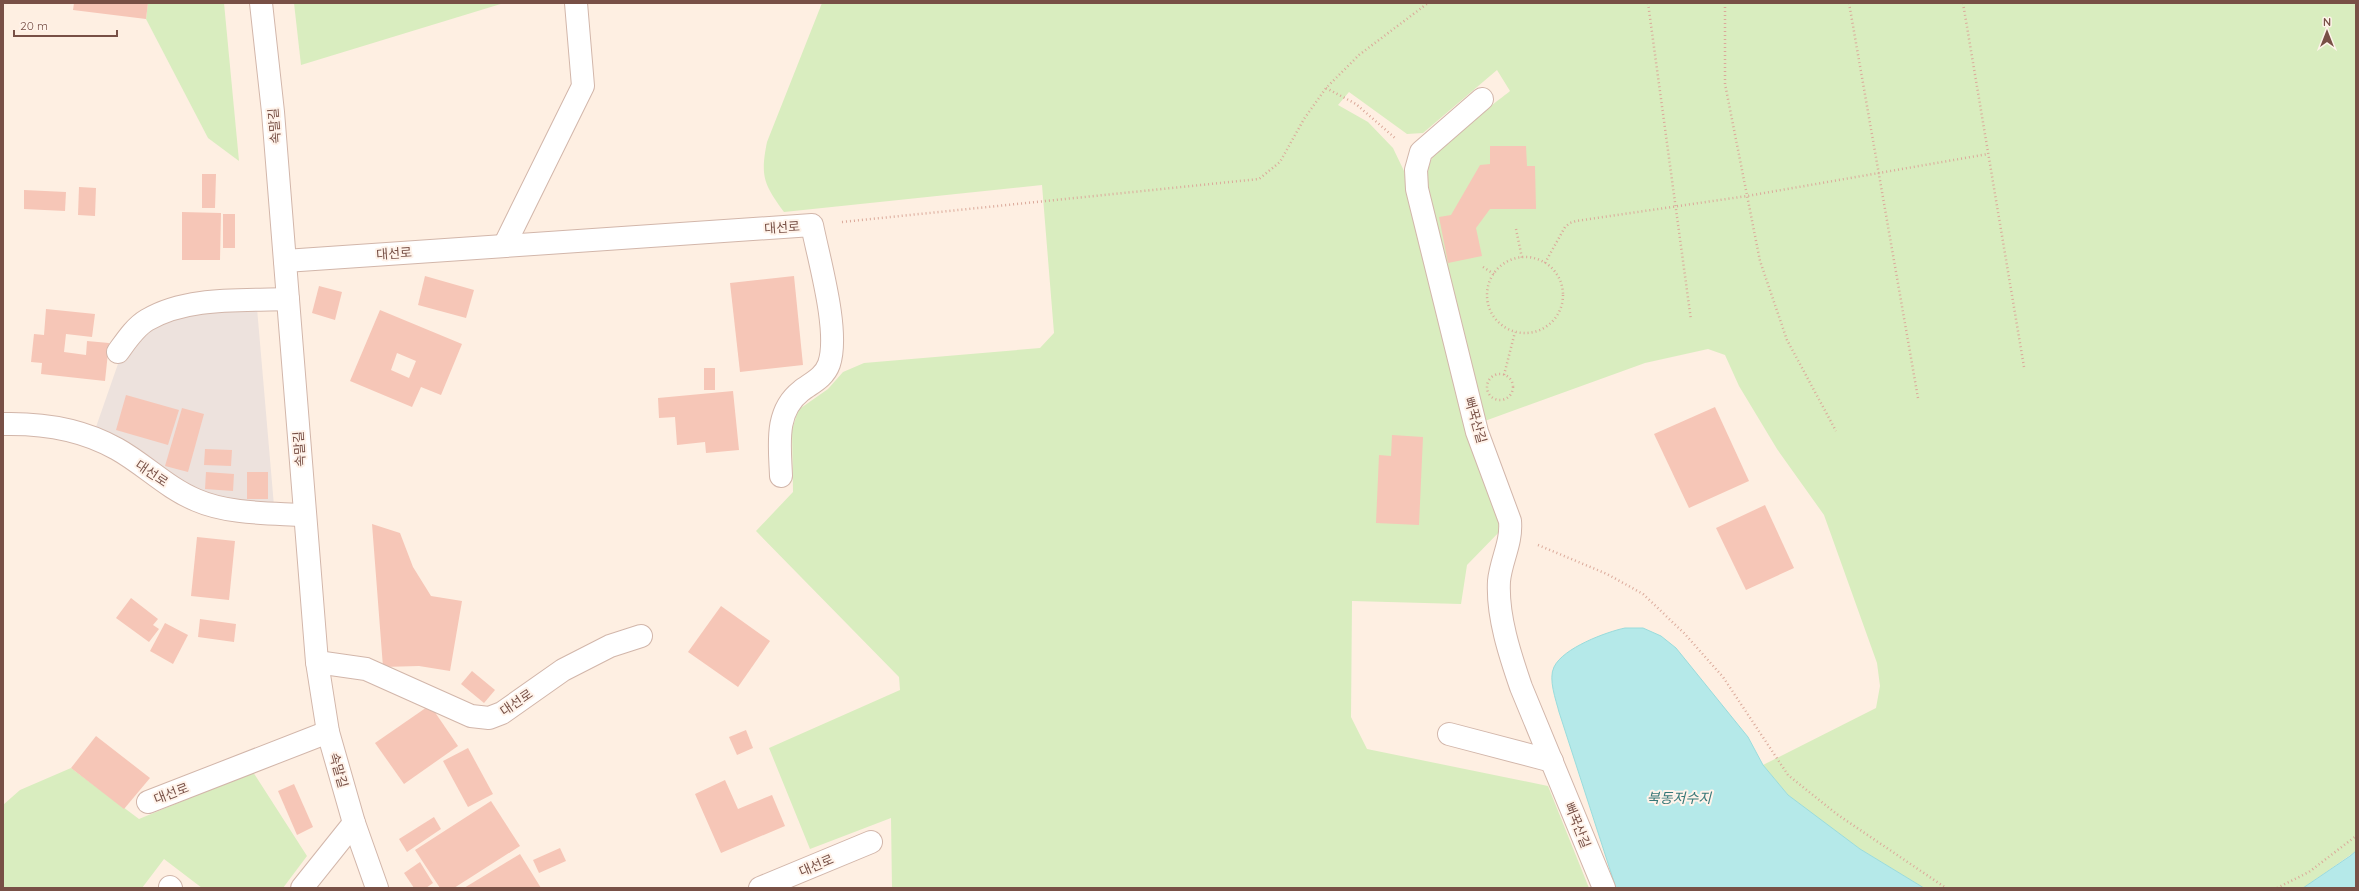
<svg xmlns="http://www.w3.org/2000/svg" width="2359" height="891" viewBox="0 0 2359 891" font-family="Quicksand,'Noto Sans KR',sans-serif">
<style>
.industrial{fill:#ede2dd}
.green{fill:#d9edbf}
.water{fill:#b5e9e9;stroke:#9adcdc}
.building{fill:#f6c6b7;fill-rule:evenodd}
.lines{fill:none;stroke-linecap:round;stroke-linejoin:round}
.minor-casing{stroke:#d2b6aa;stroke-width:24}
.path{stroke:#dba99a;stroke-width:2.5;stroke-dasharray:1 3;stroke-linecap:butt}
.minor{stroke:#fff;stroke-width:22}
.labels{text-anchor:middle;stroke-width:4;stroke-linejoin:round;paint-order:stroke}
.street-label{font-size:13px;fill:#785046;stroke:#fff3ea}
.water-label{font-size:14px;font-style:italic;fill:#367777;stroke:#fff3ea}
</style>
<rect width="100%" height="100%" fill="#feefe2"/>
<polygon class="industrial" points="257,308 274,506 203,495 96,427 119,361 149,328 191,312"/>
<g class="green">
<polygon points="148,3 224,3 239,161 208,138 146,19"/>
<polygon points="294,3 504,3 301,65"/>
<path d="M822 3H2356V851L2303 888H1924L1860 849 1819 819 1788 795 1763 765 1876 708 1880 686 1877 663 1824 515 1777 449 1739 386 1725 355 1708 349 1645 363 1482 422 1430 197C1428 185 1426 174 1430 163 1436 145 1493 105 1510 91L1497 70 1423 133 1407 134 1349 92 1338 105 1368 122 1393 148 1404 171 1467 427 1503 528 1467 565 1461 604 1352 601 1351 717 1367 749 1548 786 1589 888H892L891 818 810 849 769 748 900 690 899 677 756 531 793 492 792 430 798 410 828 389 843 372 864 363 1040 348 1054 333 1042 185 784 212C764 184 760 177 767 142Z"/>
<polygon points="71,768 139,819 253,772 307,856 283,888 202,888 164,859 142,888 3,888 3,805 20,790"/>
</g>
<g class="water">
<path d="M1625 628H1643L1661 636 1676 648 1748 737 1763 765 1788 795 1860 849 1924 888H1616L1559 712C1556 700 1548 679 1554 667 1563 648 1606 632 1625 628Z"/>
<polygon points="2356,851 2356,888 2303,888 2350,856"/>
</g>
<g class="building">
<polygon points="74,3 148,3 146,19 73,10"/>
<polygon points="1490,146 1526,146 1527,166 1535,166 1536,209 1490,209 1476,228 1482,256 1448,263 1439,217 1451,215 1480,165 1490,164"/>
<polygon points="202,174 216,174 215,208 202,208"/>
<polygon points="79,187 96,188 95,216 78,215"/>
<polygon points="24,190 66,192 65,211 24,209"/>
<polygon points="182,212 221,213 220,260 182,260"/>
<rect x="223" y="214" width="12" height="34"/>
<polygon points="425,276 474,290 466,318 418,305"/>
<polygon points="794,276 803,365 740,372 730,283"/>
<polygon points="319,286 342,292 335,320 312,313"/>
<polygon points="46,309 95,314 92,337 66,334 64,352 86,355 87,341 109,343 105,381 41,374 42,363 31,362 34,334 44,335"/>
<path d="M380 310 462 344 441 395 421 387 412 407 350 381ZM397 353 416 361 409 378 391 370Z"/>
<rect x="704" y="368" width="11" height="22"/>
<polygon points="733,391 739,450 706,453 705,442 677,445 675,417 659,418 658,398"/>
<polygon points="126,395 179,410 168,445 116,430"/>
<polygon points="1715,407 1749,481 1689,508 1654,434"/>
<polygon points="182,408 204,414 188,472 165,466"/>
<polygon points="1392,435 1423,437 1419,525 1376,523 1379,455 1391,456"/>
<polygon points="205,449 232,450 231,466 204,465"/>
<polygon points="206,472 234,474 233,491 205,489"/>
<rect x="247" y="472" width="21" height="27"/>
<polygon points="1765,505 1794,568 1746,590 1716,528"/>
<polygon points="372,524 400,533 413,567 431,596 462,601 450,671 419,666 383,667"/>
<polygon points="197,537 235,541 229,600 191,596"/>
<polygon points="131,598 158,619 153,625 159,629 149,642 116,618"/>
<polygon points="721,606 770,641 738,687 688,652"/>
<polygon points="200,619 236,624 234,642 198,637"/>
<polygon points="165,623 188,635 173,664 150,651"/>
<polygon points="472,671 495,690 484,703 461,684"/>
<polygon points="430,705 458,746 404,784 375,743"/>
<polygon points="746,730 753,748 737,755 729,737"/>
<polygon points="96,736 150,778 124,809 71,768"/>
<polygon points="468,748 493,794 468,807 443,761"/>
<polygon points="725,780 738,809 772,795 785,826 721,853 695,794"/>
<polygon points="294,784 313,827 297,835 278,791"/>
<polygon points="491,801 520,846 454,888 440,888 415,850"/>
<polygon points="434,817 441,829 407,852 399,839"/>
<polygon points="560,848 566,861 539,873 533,860"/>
<polygon points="520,854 541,888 464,888"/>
<polygon points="420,862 433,883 426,888 414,888 404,873"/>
</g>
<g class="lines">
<defs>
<g id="minor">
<polyline points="261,3 273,112 317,662 328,732 354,823 377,888"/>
<path d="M1482 99 1421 152 1416 170 1417 189 1477 432 1510 521C1512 543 1501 560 1499 581 1497 616 1510 655 1521 687L1604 888"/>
<polyline points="504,246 583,86 576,3"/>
<path d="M285 261 812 225C819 260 840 332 829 364 824 378 811 383 801 391 774 412 780 446 781 476"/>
<path d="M118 352C126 341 135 327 147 320 187 296 243 301 288 299"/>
<path d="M3 424C43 423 82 429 117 449 144 464 167 488 196 500 228 514 268 513 303 515"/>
<polyline points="317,662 366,669 471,716 489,718 502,713 563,670 610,646 641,636"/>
<polyline points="1449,734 1552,761"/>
<polyline points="148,802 328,732"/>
<polyline points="170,887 171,888"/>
<polyline points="302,888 354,823"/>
<polyline points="760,888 871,842"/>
</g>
</defs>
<use href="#minor" class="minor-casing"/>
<g class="path">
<polyline points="1648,3 1691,320"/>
<polyline points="1725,3 1725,84 1760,261 1787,340 1836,431"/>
<polyline points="1849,3 1918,398"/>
<polyline points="1963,3 2024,367"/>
<polyline points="1326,88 1356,104 1395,138"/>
<polyline points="842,222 1259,179 1280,162 1304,119 1326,88 1359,55 1428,3"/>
<polyline points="1516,229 1522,258"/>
<circle cx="1525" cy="295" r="38"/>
<polyline points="1545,263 1565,227 1570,223 1576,221 1747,196 1988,154"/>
<polyline points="1483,267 1494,274"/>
<circle cx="1500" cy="387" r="13"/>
<polyline points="1504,375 1515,332"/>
<polyline points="1538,545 1607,574 1643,594 1684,633 1723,677 1788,775 1838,815 1946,888"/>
<polyline points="2277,888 2309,872 2356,836"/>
</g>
<use href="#minor" class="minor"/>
</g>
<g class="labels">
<g class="street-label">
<text transform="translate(274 126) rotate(-95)" y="5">속말길</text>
<text transform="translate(782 227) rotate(-4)" y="5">대선로</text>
<text transform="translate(394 253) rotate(-4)" y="5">대선로</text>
<text transform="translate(1476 420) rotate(74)" y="5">뻐꾹산길</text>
<text transform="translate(299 449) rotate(-94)" y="5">속말길</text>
<text transform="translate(152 473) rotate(34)" y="5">대선로</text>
<text transform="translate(516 702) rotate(-34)" y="5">대선로</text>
<text transform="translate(339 770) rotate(74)" y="5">속말길</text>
<text transform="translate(171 793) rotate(-21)" y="5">대선로</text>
<text transform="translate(1578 825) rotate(68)" y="5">뻐꾹산길</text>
<text transform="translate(816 865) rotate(-23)" y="5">대선로</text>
</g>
<g class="water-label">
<text x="1679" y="803">북동저수지</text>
</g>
</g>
<rect width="2359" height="891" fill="none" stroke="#785046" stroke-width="8"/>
<g transform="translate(2327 32)" stroke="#fff3ea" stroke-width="3" paint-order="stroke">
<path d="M0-3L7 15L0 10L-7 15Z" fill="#785046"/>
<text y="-6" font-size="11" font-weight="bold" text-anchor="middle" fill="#785046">N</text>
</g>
<path d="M14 30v6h103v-6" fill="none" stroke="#785046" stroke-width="2"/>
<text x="20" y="30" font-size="12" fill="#785046" stroke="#fff3ea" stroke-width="3" paint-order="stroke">20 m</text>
</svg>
